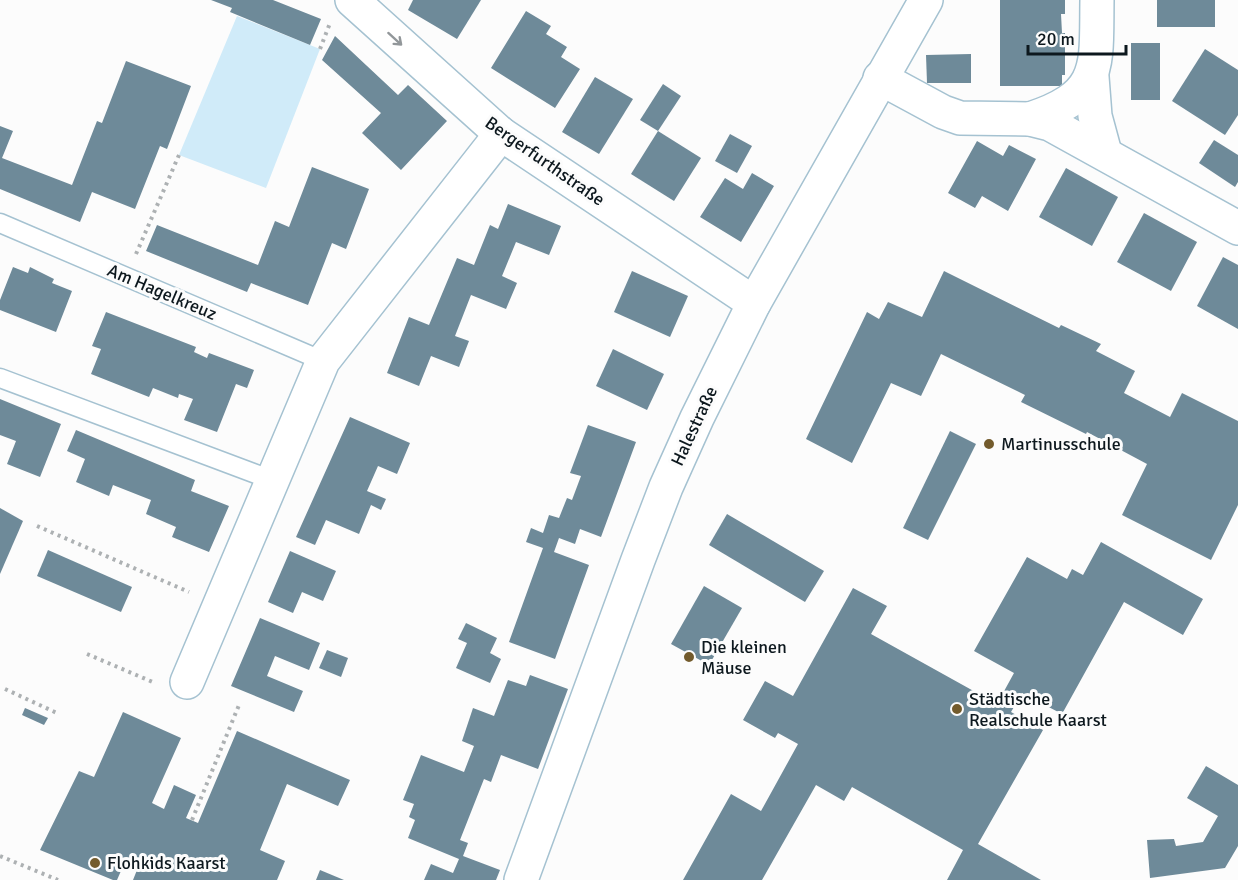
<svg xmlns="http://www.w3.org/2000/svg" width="1238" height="880" viewBox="0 0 1238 880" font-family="Signika,sans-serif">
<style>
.green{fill:#d0ebf9}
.building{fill:#6e8a99}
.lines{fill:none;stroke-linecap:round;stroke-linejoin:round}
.service-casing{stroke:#a5c2d1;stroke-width:21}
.minor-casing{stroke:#a5c2d1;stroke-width:36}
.path{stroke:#adb1b3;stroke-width:4;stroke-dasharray:3 4.5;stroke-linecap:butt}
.service{stroke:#fff;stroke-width:18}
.minor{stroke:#fff;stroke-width:33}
.oneway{stroke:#92979a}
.poi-dot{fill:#735b2c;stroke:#fcfcfc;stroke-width:2}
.labels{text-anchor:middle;stroke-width:6;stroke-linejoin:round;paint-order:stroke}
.street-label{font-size:18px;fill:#0d181e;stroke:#fcfcfc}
.poi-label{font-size:18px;fill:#0d181e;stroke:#fcfcfc;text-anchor:start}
</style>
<rect width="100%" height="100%" fill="#fcfcfc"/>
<polygon class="green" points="237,16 320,49 266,188 179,155"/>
<g class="building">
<polygon points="211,0 273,0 321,19 310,45 230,12 232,8"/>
<polygon points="413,0 481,0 457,39 408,10"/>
<polygon points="1000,0 1065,0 1065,14 1061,14 1062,33 1065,33 1065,75 1062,75 1062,86 1000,86"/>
<rect x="1157" y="0" width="58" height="27"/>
<polygon points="526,11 551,26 546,34 567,47 561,57 580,69 555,108 491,68"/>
<polygon points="335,36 398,95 408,85 447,121 401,170 362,133 381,113 322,60"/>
<rect x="1131" y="43" width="29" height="57"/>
<polygon points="1205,49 1238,70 1238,115 1225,135 1172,101"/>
<polygon points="971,54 971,83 927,83 926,55"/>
<polygon points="126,61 191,86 167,149 160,146 135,209 92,192 80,222 0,189 0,126 13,131 2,158 72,185 97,121 102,123"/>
<polygon points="595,77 633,99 599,154 562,132"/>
<polygon points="663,84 681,96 658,131 640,120"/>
<polygon points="658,131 701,158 674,201 631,174"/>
<polygon points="730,134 752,146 737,173 715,161"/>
<polygon points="1214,140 1238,155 1238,182 1235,187 1199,163"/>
<polygon points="977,141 1003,156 1009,145 1036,159 1008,211 982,196 975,208 948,193"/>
<polygon points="312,167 369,189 346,249 332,243 308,305 251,283 247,292 146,251 157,225 258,265 275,221 289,227"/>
<polygon points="1066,168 1118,197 1092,246 1039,217"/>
<polygon points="752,173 774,186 741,242 700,217 725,178 743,189"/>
<polygon points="508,204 561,226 549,255 516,242 502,276 517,283 506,309 471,295 455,336 469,341 459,367 431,356 419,386 387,373 409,317 429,325 457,258 474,265 490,225 498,229"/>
<polygon points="1144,213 1197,242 1171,291 1117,262"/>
<polygon points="1223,257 1238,265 1238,329 1197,306"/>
<polygon points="13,267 28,273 30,267 54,279 52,283 72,291 56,332 0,310 0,300"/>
<polygon points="632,271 688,296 670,337 614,312"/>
<polygon points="944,271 1059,328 1061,325 1101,344 1096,351 1135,371 1124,393 1170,417 1182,393 1238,421 1238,505 1211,560 1122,515 1147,464 1087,432 1086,434 1021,402 1025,395 941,354 921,396 891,383 852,463 806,439 867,312 879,319 888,302 922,317"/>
<polygon points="106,312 196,347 194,352 207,358 209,353 254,370 247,388 236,384 217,432 184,420 193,399 179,394 178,398 153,388 149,397 91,374 101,349 92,346"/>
<polygon points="613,349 664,374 647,410 596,386"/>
<polygon points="0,399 61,424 40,477 7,464 16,441 0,435"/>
<polygon points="350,417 410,443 397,474 378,466 367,491 386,499 381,510 371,505 359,534 326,520 315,545 296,537"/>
<polygon points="588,425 636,442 601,537 580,529 575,544 559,538 554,552 589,565 555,659 509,642 543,548 526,542 531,528 543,533 549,515 559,518 567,498 572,500 581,476 570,473"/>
<polygon points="76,430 195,480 191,491 229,506 209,552 172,537 176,527 146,514 151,500 113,485 109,496 76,482 85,459 67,451"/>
<polygon points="950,431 976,444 928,540 903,528"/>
<polygon points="0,508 23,521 0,574"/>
<polygon points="727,514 824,571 805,602 709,545"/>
<polygon points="1101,542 1203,599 1183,635 1124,602 1062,714 1022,693 1011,712 1043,730 978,844 1041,880 947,880 963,850 852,787 844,801 816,785 762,880 683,880 731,794 761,811 798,744 778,733 775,738 743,720 765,681 793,696 853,588 887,606 871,634 997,704 1014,673 974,651 1027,557 1067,579 1072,569 1083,575"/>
<polygon points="48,550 132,587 121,612 37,576"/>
<polygon points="290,551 336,571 323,601 302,592 293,613 268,602"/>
<polygon points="704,586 742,608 709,665 671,644"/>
<polygon points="260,618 320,643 309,670 275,656 267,676 303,691 294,712 231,686"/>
<polygon points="466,623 497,638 490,653 501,659 490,683 456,668 467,643 458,639"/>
<polygon points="327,650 348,658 341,677 319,668"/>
<polygon points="530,675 568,689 538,769 501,755 491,782 484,779 460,840 468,843 463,856 500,870 496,880 424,880 431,864 453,873 459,859 408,838 415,820 409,817 414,804 403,800 421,755 464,772 474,746 462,741 473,708 494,716 508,680 526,686"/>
<polygon points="25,708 48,718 44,725 22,715"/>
<polygon points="123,712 181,738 152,803 164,809 174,785 196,795 186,818 198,823 237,731 350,780 338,806 287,784 260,850 285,861 277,880 133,880 137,870 124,864 117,880 113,880 40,850 79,771 94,777"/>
<polygon points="1206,766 1238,785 1238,846 1225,868 1150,878 1147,840 1174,839 1176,846 1203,842 1218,816 1187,798"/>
<polygon points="320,870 344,880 316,880"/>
</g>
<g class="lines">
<defs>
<g id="service">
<polyline points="0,223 323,361"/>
<polyline points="0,378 272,480"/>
</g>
<g id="minor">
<polyline points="352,0 501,134 754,303"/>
<polyline points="1092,77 1095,116 1105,153"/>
<polyline points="880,78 943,112 960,118 1030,119 1050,124 1238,228"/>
<path d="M1030 119C1103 95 1096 67 1097 0"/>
<polyline points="187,682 323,361 501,134"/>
<polyline points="521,880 638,560 666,487 697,418 754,303 926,0"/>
</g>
</defs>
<use href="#service" class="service-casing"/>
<use href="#minor" class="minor-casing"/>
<g class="path">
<polyline points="320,49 330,23"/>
<polyline points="136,254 179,155"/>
<polyline points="37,526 189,592"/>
<polyline points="87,654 155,683"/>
<polyline points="5,689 59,714"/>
<polyline points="192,820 239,705"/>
<polyline points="0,856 58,880"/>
</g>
<use href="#service" class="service"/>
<use href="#minor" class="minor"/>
</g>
<defs><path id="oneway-shaft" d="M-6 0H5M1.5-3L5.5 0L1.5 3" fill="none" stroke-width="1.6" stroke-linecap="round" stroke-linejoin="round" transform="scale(1.5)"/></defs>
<use class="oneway" href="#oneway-shaft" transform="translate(395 39) rotate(42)"/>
<g class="poi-dot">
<circle cx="989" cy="444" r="6"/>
<circle cx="689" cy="657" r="6"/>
<circle cx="957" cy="709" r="6"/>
<circle cx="95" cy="863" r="6"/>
</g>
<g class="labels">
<g class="street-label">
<text transform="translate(545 161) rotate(35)" y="6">Bergerfurthstraße</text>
<text transform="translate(162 292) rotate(23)" y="6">Am Hagelkreuz</text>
<text transform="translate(694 426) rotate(-65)" y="6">Halestraße</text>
</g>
<g class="poi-label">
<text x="1001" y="450">Martinusschule</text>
<text x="701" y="653">Die kleinen<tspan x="701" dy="21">Mäuse</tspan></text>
<text x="969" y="705">Städtische<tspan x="969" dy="21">Realschule Kaarst</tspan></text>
<text x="107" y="869">Flohkids Kaarst</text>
</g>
</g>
<path d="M1028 45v9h98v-9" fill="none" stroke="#0d181e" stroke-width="3"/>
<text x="1037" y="45" font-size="18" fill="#0d181e" stroke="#fcfcfc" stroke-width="4.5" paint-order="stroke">20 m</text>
</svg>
